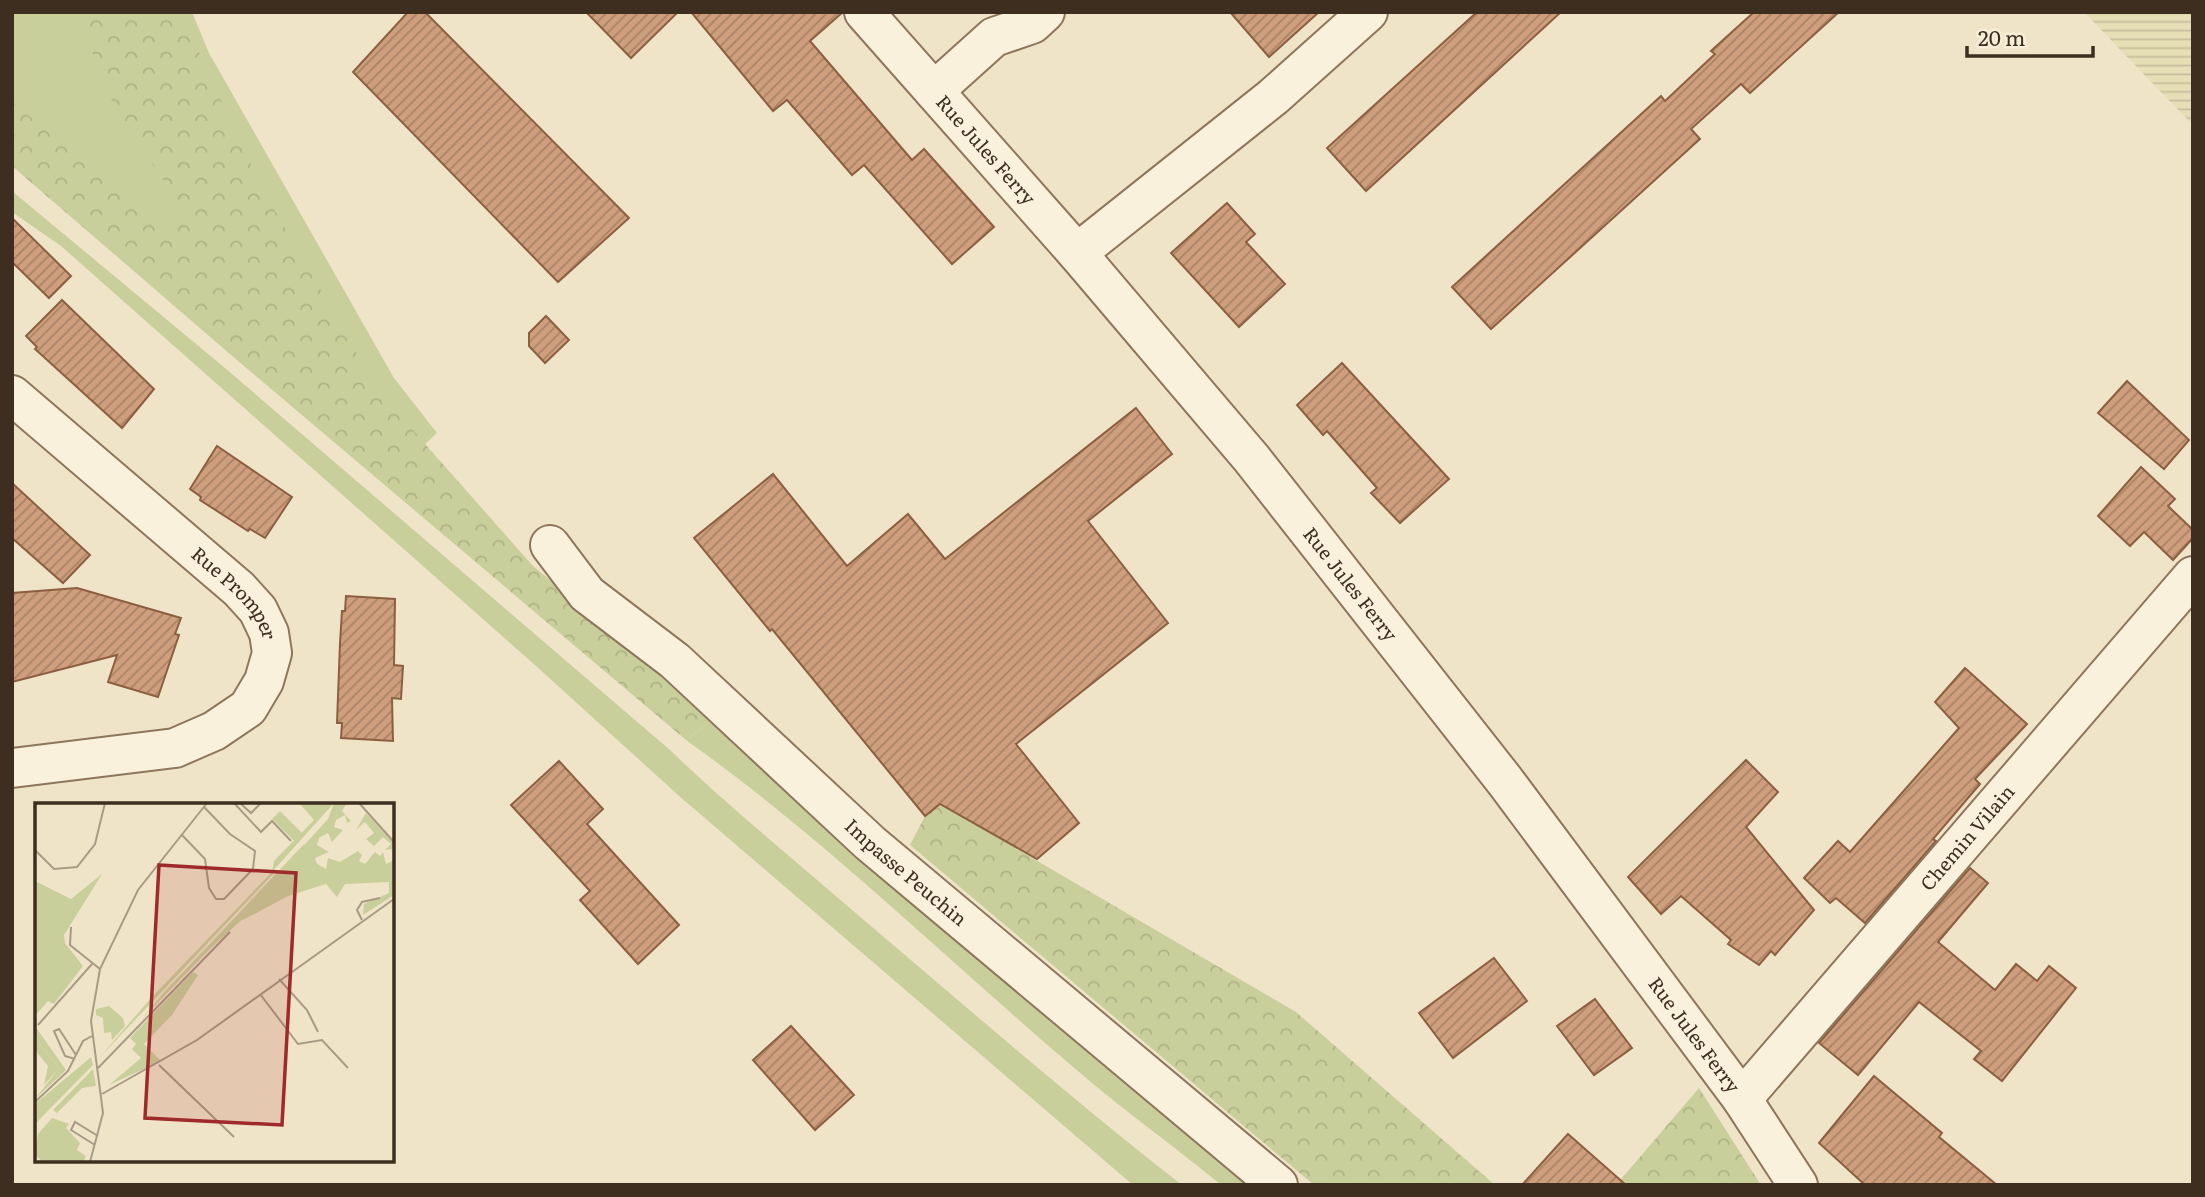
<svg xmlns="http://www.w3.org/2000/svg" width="2205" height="1197" viewBox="0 0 2205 1197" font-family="Literata,serif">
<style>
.farmland{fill:url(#farmland-rules)}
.green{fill:#c9cf9b}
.forest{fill:url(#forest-crowns)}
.building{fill:url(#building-hatch);stroke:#8d5f41;stroke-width:2}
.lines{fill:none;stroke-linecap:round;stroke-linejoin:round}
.minor-casing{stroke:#8d765c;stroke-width:42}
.minor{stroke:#faf1dc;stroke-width:38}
.labels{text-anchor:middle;stroke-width:6;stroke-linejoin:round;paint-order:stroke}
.street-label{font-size:19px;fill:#3d2e20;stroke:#f7eed8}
.inset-road{fill:none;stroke:#a89b85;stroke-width:2}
.view{fill:#9e2a2b;fill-opacity:0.15;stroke:#9e2a2b;stroke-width:3.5}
.inset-edge{fill:none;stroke:#3d2e20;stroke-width:3.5}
</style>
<defs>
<pattern id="farmland-rules" width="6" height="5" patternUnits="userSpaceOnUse" patternTransform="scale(1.75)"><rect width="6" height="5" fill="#e6deb5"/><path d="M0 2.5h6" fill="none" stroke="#c6bf9b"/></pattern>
<pattern id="forest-crowns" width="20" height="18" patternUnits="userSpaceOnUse" patternTransform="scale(1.75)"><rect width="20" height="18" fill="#c9cf9b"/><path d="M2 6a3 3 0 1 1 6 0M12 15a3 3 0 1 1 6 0" fill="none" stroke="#aeb285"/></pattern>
<pattern id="building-hatch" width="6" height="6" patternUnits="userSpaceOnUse" patternTransform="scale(1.75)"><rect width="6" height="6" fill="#cf9f7d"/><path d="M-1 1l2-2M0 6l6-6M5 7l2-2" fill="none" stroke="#a98266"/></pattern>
</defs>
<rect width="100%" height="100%" fill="#f0e4c8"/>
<polygon class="farmland" points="2084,12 2193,12 2193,125 2156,87"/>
<g class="green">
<polygon points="12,12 192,12 209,53 394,378 437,433 405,463 12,134"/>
<path d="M12 191 225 368 670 750C732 810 800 864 865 921 970 1010 1073 1100 1182 1185H1133L678 795 536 666 61 246 12 212Z"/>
<path d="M716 717 1194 1136 1248 1185H1221C1179 1150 1134 1118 1092 1083 956 969 831 843 686 740Z"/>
</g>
<g class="forest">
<polygon points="76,12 180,12 263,190 380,393 533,566 716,717 686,740 238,361 12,166 12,101 158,229 183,211 112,101"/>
<polygon points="940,804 1296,1012 1495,1185 1314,1185 910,845 925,816"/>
<polygon points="1699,1088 1761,1185 1616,1185"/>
</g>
<g class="building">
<polygon points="408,12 425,12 629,218 558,282 353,72"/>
<polygon points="586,12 678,12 631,58"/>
<polygon points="691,12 843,12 810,41 912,160 924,149 994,227 952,264 864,165 852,175 787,100 773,111"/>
<polygon points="1230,12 1319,12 1269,57"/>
<polygon points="1477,12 1561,12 1366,191 1327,148"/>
<polygon points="1754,12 1839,12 1750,93 1741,84 1691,129 1700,139 1491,329 1452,287 1661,96 1665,101 1715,54 1711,51"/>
<polygon points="1227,203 1255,234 1246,242 1285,284 1239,327 1171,253"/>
<polygon points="12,218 71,276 49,298 12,262"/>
<polygon points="62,300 154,389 122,428 35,349 37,347 26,336"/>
<polygon points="546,316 569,340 545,363 529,346 529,333"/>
<polygon points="1342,363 1449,479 1400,523 1371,493 1377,488 1327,431 1323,435 1297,405"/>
<polygon points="2127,381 2189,440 2164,469 2098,413"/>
<polygon points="1136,408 1172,454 1088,521 1168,623 1016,744 1079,823 1037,859 940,804 925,816 772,629 770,631 694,538 773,474 847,566 908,514 945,559"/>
<polygon points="217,446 292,497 265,538 250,529 248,531 200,500 201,497 190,489"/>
<polygon points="2141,467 2175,499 2168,506 2193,530 2193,538 2173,560 2144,532 2130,546 2098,516"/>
<polygon points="12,483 90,555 63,583 12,538"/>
<polygon points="77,588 181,618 175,634 179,635 158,697 108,682 117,655 12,682 12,593"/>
<polygon points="346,596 395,599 394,665 403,666 401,699 392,698 393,741 341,738 342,723 337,723 340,643 342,611 345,611"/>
<polygon points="1965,668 2027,724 1975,779 1980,784 1933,839 1936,841 1865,923 1836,898 1830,903 1804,878 1838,841 1850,852 1959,728 1935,702"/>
<polygon points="1746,760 1778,792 1746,827 1814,910 1775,955 1771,951 1759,965 1728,944 1731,940 1681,896 1661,914 1628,877"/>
<polygon points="559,761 603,809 587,824 679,925 638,964 580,900 590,891 511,805"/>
<polygon points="1970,868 1988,883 1938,942 1995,990 2016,964 2037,981 2049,966 2076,988 2002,1081 1974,1059 1981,1051 1919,1002 1858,1075 1819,1043"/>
<polygon points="1494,958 1527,1001 1453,1058 1419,1013"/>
<polygon points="1595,999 1632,1048 1594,1075 1557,1026"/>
<polygon points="791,1026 854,1095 815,1130 753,1060"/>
<polygon points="1874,1076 1942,1133 1939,1137 1997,1185 1865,1185 1819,1143"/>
<polygon points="1568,1134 1626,1185 1522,1185"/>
</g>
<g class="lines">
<defs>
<g id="minor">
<path id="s1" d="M864 12 1077 253 1252 459 1505 781 1742 1099 1798 1185"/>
<polyline points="934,91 994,37 1032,24 1045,12"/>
<polyline points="1077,253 1273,97 1368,12"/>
<path id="s2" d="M12 395 239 589 258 610 269 633 272 653 264 681 248 708 214 731 175 748 12 768"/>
<path id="s3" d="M550 545 587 594 675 661 870 843 1278 1185"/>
<path id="s4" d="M1742 1099 2193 576"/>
</g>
</defs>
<use href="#minor" class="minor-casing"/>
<use href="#minor" class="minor"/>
</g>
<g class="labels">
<g class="street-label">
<text dy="7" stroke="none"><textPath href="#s1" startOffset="184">Rue Jules Ferry</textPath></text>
<text dy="7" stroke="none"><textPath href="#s1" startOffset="751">Rue Jules Ferry</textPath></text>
<text dy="7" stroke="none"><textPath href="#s2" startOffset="299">Rue Promper</textPath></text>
<text dy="7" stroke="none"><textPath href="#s4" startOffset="345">Chemin Vilain</textPath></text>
<text dy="7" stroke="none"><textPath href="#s3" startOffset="485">Impasse Peuchin</textPath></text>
<text dy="7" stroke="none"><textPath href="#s1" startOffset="1318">Rue Jules Ferry</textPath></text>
</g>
</g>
<g transform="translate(35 803)">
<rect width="359" height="359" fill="#f0e4c8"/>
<path d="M299 0H312L307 8 316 18 312 20 310 12 301 17 299 24 308 27 297 39 293 30 284 35 282 42 294 49 280 55 282 61 291 66 293 55 305 59 323 48 327 52 324 58 330 61 340 49 345 53 348 49 351 61 359 57V92L328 112 329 101 354 90V79L310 81 302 94 291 81 253 93 208 117 205 113 293 16ZM245 8 267 30 259 38 237 16ZM331 10 359 40V46L350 47 356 41 348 34 339 43 331 36 339 30 330 19 321 27ZM237 69H240L64 255 117 194ZM67 71 29 132 30 140 48 163 19 201 13 198 0 213V78L36 96ZM172 144 174 147 106 217 130 188ZM0 223 31 267 0 296 24 265 0 235ZM56 254 58 262 0 321V301ZM58 266 61 283 47 285 22 310 18 307ZM17 315 34 321 31 325 45 340 42 347 51 353 48 359H8L0 352 3 331Z" fill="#c9cf9b"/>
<path d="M264 0H299L237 69 239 58 279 17ZM269 41 274 45 235 89 303 65 356 63 359 87 355 77 287 80 265 87 213 111 174 147 172 144ZM158 169 163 172 137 212 109 241 126 258 74 282 106 255 97 246 101 241 95 235ZM74 203 88 215 90 223 77 237 76 229 69 230 68 215 61 212V206ZM0 235 24 265 9 282 13 263 0 247Z" fill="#c9cf9b"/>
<path class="inset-road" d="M199 0 226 29 237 18 256 38M205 0 216 10 226 0M324 0 359 39M147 32 170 56 174 85 181 96H189L218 66 220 48 195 31 169 4M0 47 19 66 42 64 60 41 70 0M327 117 322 107 327 99 345 95M36 124 35 142 65 166M244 176 272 207 283 229M225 191 263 241 287 237 313 265M3 222 57 161M40 256 30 253 19 228 24 226 41 252M124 262 199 334M63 265 195 129M67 291 162 237 359 96M0 299 33 268 48 238 57 233M60 342 36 327 40 319 63 333M55 359 68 310 56 218 65 166 103 87 172 0"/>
<path class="view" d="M124 62 261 70 247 322 110 315Z"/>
<rect width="359" height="359" class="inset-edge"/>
</g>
<rect width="2205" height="1197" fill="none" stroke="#3d2e20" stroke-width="28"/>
<path d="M1967 46v10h126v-10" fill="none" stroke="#3d2e20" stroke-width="3.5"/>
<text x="1978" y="46" font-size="21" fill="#3d2e20" stroke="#f7eed8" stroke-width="5" paint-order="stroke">20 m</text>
</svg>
